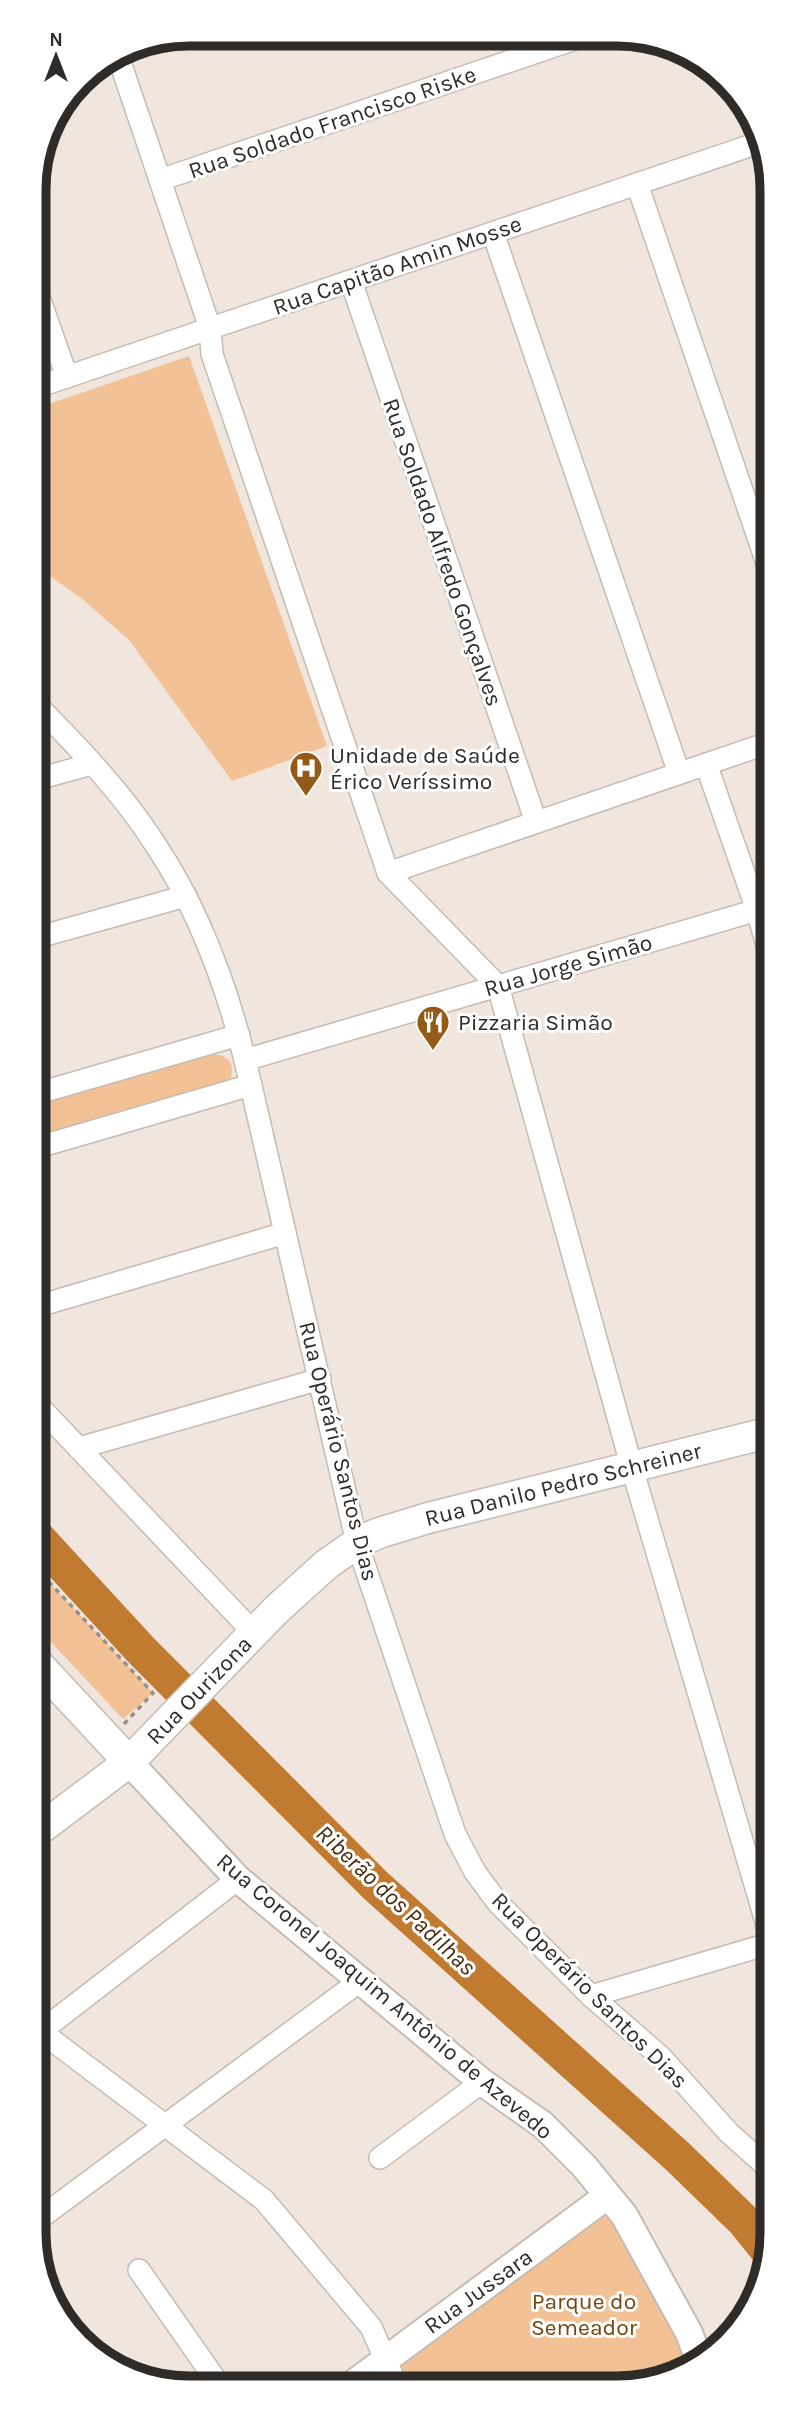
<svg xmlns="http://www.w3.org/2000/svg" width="806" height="2422" viewBox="0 0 806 2422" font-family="Karla,sans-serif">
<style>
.green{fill:#f2c195}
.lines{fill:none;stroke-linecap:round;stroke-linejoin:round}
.river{stroke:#c17b30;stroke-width:35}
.minor-casing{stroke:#c5bbb2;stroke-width:24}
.tertiary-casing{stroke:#c5bbb2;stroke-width:30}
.secondary-casing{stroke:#c5bbb2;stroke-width:33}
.path{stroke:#98908a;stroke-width:3.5;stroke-dasharray:5 5;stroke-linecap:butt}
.minor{stroke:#fff;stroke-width:21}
.tertiary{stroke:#fff;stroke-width:26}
.secondary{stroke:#fff;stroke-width:30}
.labels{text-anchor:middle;stroke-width:6;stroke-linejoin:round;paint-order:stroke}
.street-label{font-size:23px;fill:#2f2b28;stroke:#fff}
.poi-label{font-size:23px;fill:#2f2b28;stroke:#fff;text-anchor:start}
.park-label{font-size:23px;fill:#75460f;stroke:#fff}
.water-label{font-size:24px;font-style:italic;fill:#492b0c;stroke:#fff}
.rim{fill:none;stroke:#2f2b28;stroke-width:9}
</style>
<rect width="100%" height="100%" fill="#f1e6dd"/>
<g class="green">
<polygon points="189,356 327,746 232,781 129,640 81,598 34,565 34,409"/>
<path d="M209 1054C226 1054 235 1060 231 1078L224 1082 35 1137V1104Z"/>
<polygon points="35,1567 153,1693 123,1719 35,1625"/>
<polygon points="605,2207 691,2360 647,2386 406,2386 396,2361"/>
</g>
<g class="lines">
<polyline class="river" points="35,1535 141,1650 375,1885 677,2156 744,2221 769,2252"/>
<defs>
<g id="minor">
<polyline points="117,53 210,328 212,354 388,873 498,986 632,1468 772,1942"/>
<polyline points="160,180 584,36"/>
<polyline points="637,184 770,572"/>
<polyline points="493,233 679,773"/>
<polyline points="351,281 536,822"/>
<polyline points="34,283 67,377"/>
<polyline points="34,388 761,142"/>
<path d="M34 702C77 746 122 792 155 844 199 910 226 983 245 1060L357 1543 455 1834 475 1872 498 1903 591 1996 661 2057 729 2133 772 2171"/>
<polyline points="706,764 757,910 771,959"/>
<polyline points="34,780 92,764"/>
<polyline points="388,873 771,742"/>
<polyline points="35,938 186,896"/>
<polyline points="245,1060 771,906"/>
<polyline points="35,1094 239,1035"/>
<polyline points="35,1148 251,1085"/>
<polyline points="35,1307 285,1233"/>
<polyline points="35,1402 254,1633"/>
<polyline points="79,1448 320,1379"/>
<polyline points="591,1996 772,1943"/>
<polyline points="36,2028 264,2200 371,2327 397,2386"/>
<polyline points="36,2035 238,1879"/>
<polyline points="380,2158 482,2082"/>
<polyline points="36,2221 360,1981"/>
<polyline points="139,2270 220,2386"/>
</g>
<g id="tertiary">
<polyline points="129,1762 238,1879 482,2082 543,2125 584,2166 624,2215 689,2333 698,2357"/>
<polyline points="350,2386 607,2196"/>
</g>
<g id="secondary">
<polyline points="35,1661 129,1762"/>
<polyline points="36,1832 129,1762 276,1610 327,1564 357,1543 379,1533 428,1518 771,1432"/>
</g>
</defs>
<use href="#minor" class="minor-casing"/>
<use href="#tertiary" class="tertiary-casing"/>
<use href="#secondary" class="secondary-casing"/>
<polyline class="path" points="35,1567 153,1693 124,1724"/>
<use href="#minor" class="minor"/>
<use href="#tertiary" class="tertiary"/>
<use href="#secondary" class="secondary"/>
</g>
<defs>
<symbol id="hospital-pin" viewBox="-11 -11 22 30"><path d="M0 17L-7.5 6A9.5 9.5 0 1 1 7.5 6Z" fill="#945a18" stroke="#fff"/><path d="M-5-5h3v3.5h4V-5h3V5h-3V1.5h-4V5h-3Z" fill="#fff"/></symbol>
<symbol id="restaurant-pin" viewBox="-11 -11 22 30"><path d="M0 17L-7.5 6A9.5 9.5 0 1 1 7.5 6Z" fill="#945a18" stroke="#fff"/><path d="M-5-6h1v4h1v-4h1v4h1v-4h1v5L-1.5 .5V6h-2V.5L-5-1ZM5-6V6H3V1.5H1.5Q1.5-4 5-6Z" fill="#fff"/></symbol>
</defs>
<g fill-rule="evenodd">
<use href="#hospital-pin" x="287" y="749" width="38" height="52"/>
<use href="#restaurant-pin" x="414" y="1003" width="38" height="52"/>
</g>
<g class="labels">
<g class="street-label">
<text transform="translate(332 122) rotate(-19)" y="8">Rua Soldado Francisco Riske</text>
<text transform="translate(397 265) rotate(-19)" y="8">Rua Capitão Amin Mosse</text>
<text transform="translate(443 552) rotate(71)" y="8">Rua Soldado Alfredo Gonçalves</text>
<text transform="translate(568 965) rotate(-16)" y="8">Rua Jorge Simão</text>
<text transform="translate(339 1451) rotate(76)" y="8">Rua Operário Santos Dias</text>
<text transform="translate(563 1484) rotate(-14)" y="8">Rua Danilo Pedro Schreiner</text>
<text transform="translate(199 1690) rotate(-46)" y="8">Rua Ourizona</text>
<text transform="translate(590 1990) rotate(45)" y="8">Rua Operário Santos Dias</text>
<text transform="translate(385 1996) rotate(40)" y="8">Rua Coronel Joaquim Antônio de Azevedo</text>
<text transform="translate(478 2291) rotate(-36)" y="8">Rua Jussara</text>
</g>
<g class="poi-label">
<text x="330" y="763">Unidade de Saúde<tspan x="330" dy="26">Érico Veríssimo</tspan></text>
<text x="458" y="1030">Pizzaria Simão</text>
</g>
<g class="park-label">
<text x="584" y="2309">Parque do<tspan x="584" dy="26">Semeador</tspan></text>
</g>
<g class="water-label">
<text transform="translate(396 1900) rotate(43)" y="8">Riberão dos Padilhas</text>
</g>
</g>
<path d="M0 0H806V2422H0ZM189 46H617A143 143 0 0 1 760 189V2233A143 143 0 0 1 617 2376H189A143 143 0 0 1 46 2233V189A143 143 0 0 1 189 46Z" fill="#fff" fill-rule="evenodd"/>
<path class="rim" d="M189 46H617A143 143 0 0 1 760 189V2233A143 143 0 0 1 617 2376H189A143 143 0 0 1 46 2233V189A143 143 0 0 1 189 46Z"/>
<g transform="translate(56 56)" stroke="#ffffff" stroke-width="5" paint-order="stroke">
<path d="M0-5L12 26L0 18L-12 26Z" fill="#2f2b28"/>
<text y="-10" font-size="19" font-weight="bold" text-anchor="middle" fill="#2f2b28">N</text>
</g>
</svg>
